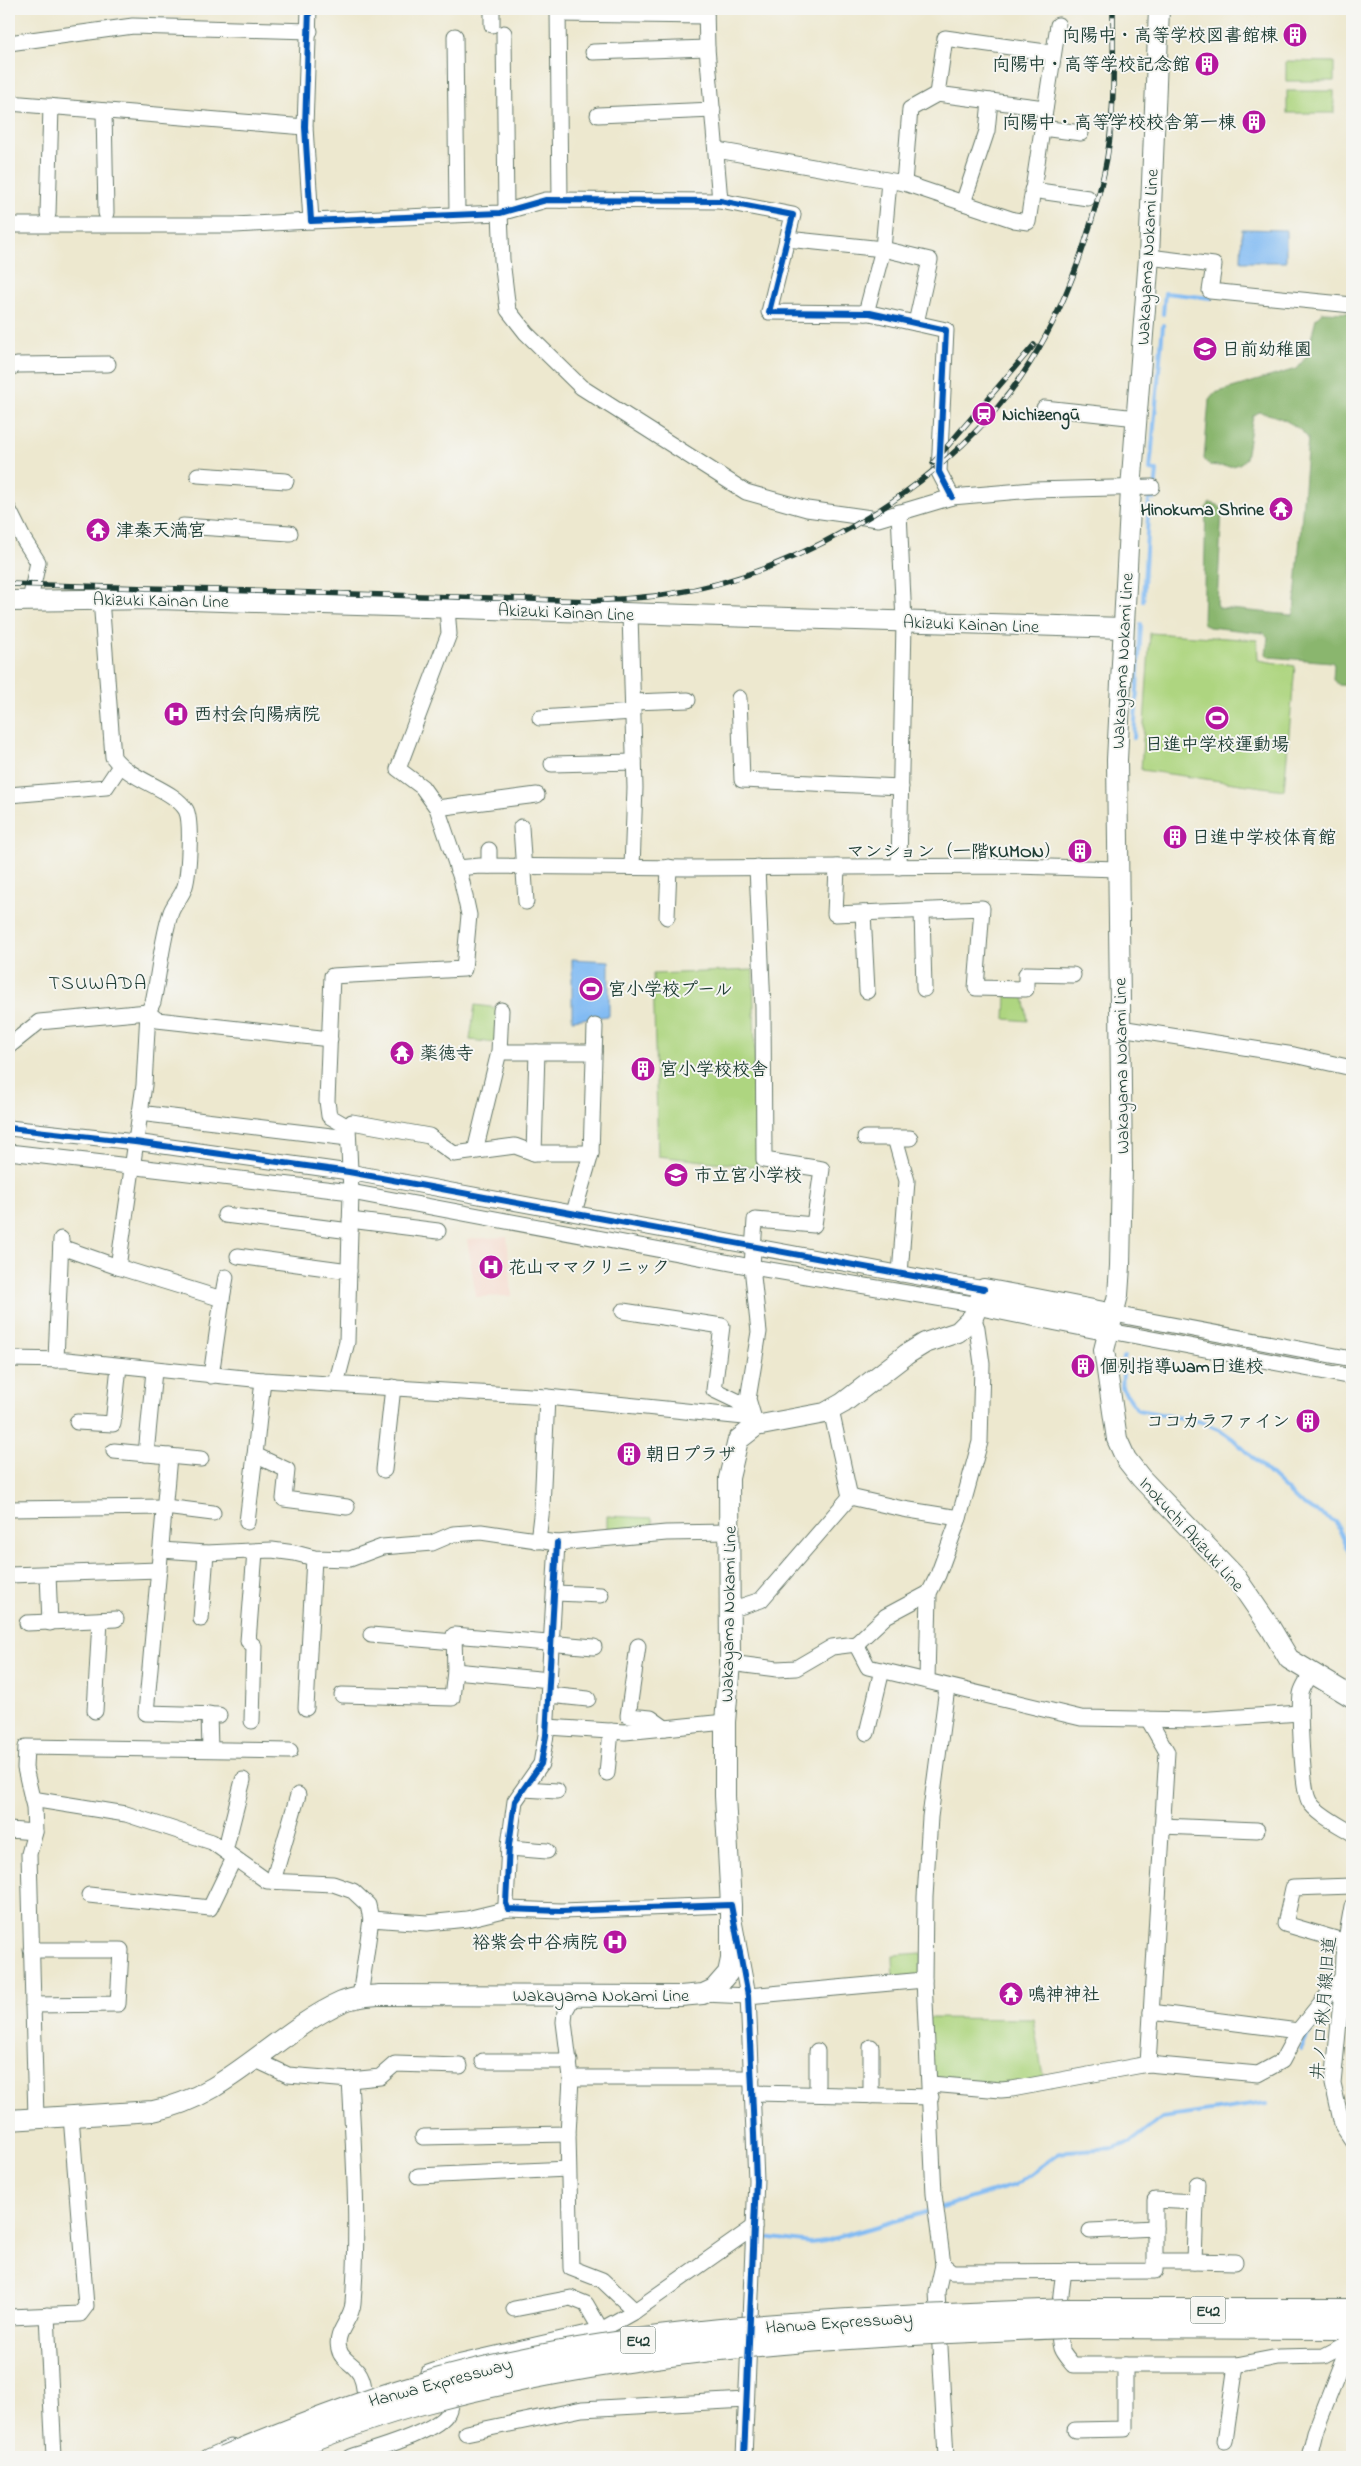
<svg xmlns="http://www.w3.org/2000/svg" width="1361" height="2466" viewBox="0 0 1361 2466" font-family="'Indie Flower','Klee One',sans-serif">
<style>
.built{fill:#f5d2c2}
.green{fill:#aed580;stroke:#66895a}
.forest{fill:#8ab66e;stroke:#547a51}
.water{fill:#82bbf3;stroke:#507c94}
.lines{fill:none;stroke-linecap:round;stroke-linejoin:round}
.stream{stroke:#82bbf3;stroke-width:4}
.minor-casing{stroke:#67796a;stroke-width:17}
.major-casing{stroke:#67796a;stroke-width:22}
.highway-casing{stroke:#67796a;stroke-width:24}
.minor{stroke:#fff;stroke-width:15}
.major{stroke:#fff;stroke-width:20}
.highway{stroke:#fff;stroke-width:22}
.rail-casing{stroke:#1f3d34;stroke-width:5.5}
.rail{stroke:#f6f6f2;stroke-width:4;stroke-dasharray:11;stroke-linecap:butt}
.highway-bridge-casing{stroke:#67796a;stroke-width:24;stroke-linecap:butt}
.highway-bridge{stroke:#fff;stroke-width:22}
.cycleway-casing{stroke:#f6f6f2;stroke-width:9}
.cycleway{stroke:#0057b8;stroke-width:6}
.labels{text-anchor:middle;stroke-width:4;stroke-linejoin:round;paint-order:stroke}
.shield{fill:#f6f6f2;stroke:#60746d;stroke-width:1}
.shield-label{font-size:16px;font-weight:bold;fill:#1f3d34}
.poi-label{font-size:18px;font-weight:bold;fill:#1f3d34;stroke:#f6f6f2;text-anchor:start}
.street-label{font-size:18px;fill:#1f3d34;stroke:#f6f6f2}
.quarter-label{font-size:20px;letter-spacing:1px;fill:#1f3d34;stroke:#f6f6f2}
</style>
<rect width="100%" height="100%" fill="#f6f6f2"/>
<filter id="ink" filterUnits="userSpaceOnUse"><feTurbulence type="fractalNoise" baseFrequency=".02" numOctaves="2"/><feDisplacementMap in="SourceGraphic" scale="10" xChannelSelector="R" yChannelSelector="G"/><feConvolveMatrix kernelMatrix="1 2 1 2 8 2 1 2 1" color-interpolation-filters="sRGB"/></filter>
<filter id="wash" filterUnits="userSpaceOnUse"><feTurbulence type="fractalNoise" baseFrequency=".0096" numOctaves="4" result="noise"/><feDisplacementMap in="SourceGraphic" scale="20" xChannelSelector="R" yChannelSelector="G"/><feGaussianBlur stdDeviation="1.12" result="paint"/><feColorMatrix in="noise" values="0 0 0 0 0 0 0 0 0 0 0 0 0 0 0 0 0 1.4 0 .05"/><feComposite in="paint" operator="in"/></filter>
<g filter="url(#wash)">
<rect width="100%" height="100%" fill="#ede8cf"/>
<polygon class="built" points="507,1237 512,1296 476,1297 467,1239"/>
<g class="green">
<polygon points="1286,61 1334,62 1334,81 1286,81"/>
<rect x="1287" y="91" width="47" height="22"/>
<polygon points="1150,633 1257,640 1258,660 1295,666 1284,790 1141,770"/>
<polygon points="753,970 758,1167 658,1156 653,974"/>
<polygon points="1006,995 1024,995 1028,1021 1005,1019"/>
<polygon points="475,1005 498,1008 496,1043 470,1040"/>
<polygon points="607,1516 652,1518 653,1525 607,1532"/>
<polygon points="922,1953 922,1980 894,1983 893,1955"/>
<polygon points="928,2018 1033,2019 1044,2081 1008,2089 932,2082"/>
</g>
<path class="forest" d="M1322 312 1352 313V686L1339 685 1333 680 1334 665 1332 662 1269 657 1266 654 1268 637 1264 633 1209 627 1203 624 1206 508 1210 503 1218 505 1222 509 1217 604 1219 608 1292 615 1294 613 1308 438C1297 424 1277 415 1259 412L1253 416 1246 458C1237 470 1222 466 1209 465L1204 459 1209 400 1215 393 1296 369 1307 356 1316 318Z"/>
<g class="water">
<polygon points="1242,229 1286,230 1286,262 1241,262"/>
<polygon points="572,959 609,961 609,1016 572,1020"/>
</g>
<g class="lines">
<g class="stream">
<polyline points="1163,314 1165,293 1211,298"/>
<polyline points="1143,601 1149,499 1154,499 1157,471 1150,470 1163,325"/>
<polyline points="1134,738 1141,624"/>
<polyline points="1124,1357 1122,1388 1138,1410 1202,1422 1220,1430 1233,1439 1300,1503 1336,1522 1352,1558"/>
<polyline points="1301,2049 1307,2036 1335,1998"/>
<polyline points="942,2207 1015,2185 1058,2154 1068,2151 1114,2148 1131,2142 1162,2118 1266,2103"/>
<polyline points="764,2237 811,2243 825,2241 930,2211"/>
</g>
</g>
</g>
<g filter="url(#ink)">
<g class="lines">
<defs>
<g id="minor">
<polyline points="309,9 305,127 311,221 500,213 546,200 720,201 793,215 769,312 870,313 946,330 939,472 952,497"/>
<polyline points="558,9 560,200"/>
<polyline points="706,9 707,48 720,201"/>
<polyline points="559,14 706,16"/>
<polyline points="492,25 492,9"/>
<polyline points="504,33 506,211"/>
<polyline points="455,36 457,214"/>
<polyline points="9,43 133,26 310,31"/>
<polyline points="593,52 707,48"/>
<polyline points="937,94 945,38 1053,53"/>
<polyline points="9,103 305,127"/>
<polyline points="104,111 106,213"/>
<polyline points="598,115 713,110"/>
<polyline points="1042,128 1081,133"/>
<polyline points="717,150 904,183 910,109 937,94 1045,108"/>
<polyline points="904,183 1014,220 1028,222 1058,25"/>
<polyline points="1032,190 1088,198"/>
<polyline points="963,203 987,131 990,101"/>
<polyline points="500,213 502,260 508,310 526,333 581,387 746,492 807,509 878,519 952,497 1033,490 1152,487"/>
<polyline points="48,214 51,106"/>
<polyline points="9,225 235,225 311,221"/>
<polyline points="787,239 883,249 930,260 916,323"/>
<polyline points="1149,257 1214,265 1210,291 1352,305"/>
<polyline points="866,313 883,249 889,181"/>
<polyline points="9,368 17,365 108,364"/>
<polyline points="1044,408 1137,418"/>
<polyline points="198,475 286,481"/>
<polyline points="9,510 24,540 38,562 30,600"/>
<polyline points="183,526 290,533"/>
<polyline points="630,614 635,788 632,867"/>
<polyline points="739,698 742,780 901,787"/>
<polyline points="633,702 688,700"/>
<polyline points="540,718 633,712"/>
<polyline points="552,764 634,762"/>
<polyline points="9,795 106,787 120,766"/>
<polyline points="437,808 537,795"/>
<polyline points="521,827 526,902"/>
<polyline points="489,850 489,866"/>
<polyline points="837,867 835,914 982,908 976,988 1026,989 1026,974 1073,975"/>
<polyline points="899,867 904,622 899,512"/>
<polyline points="457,868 480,866 688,868 1015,866 1118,869"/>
<polyline points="922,911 924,989"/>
<polyline points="863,913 867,991"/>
<polyline points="667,917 669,867"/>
<polyline points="148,1012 157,1020 330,1039"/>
<polyline points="1120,1028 1294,1055 1352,1068"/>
<path d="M9 1046 39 1022 148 1012 153 1002C159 975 162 938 171 912 174 904 181 897 184 889 189 877 192 821 186 810 174 789 131 781 113 757L101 599"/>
<polyline points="499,1052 501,1010"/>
<polyline points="139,1113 348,1138"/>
<polyline points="348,1127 352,1122 429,1136 454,1154 515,1146 534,1153 591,1153"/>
<polyline points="9,1128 135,1142 349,1172 984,1289"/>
<polyline points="865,1138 910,1138"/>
<polyline points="895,1138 907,1181 900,1274"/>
<polyline points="475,1151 499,1052 594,1052"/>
<polyline points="9,1152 351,1192 752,1267 979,1305"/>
<polyline points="534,1153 537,1052"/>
<polyline points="574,1212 591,1154 595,1026"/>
<polyline points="225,1215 350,1231"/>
<polyline points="350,1220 438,1231"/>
<polyline points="61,1247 118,1267 222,1299 211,1376"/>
<polyline points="238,1256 349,1271"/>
<polyline points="118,1267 144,1085 148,1012"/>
<polyline points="222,1299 226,1277"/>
<polyline points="623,1311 722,1326 714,1390 737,1401 753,1417"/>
<polyline points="1114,1314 1352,1359"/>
<polyline points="1110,1331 1352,1377"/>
<polyline points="9,1359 67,1360 263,1380 547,1397 754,1418"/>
<polyline points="56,1360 61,1239"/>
<polyline points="263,1380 255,1455 287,1470 284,1499 347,1507"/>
<polyline points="336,1384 347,1342 351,1192 348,1127 329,1116 327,1101 332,976 464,969 469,915 461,878 437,808 422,787 398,769 449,634 447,608"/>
<polyline points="77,1422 113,1424 119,1366"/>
<polyline points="756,1426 748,1399 759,1332 752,1267 755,1220 814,1225 822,1169 764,1160 763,1008 757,867"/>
<polyline points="114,1451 201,1459"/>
<polyline points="146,1454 154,1371"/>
<polyline points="169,1456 146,1713 219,1715"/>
<polyline points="384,1470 393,1387"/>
<polyline points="850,1497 903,1509 959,1518"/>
<polyline points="9,1509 165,1507 213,1513"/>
<polyline points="247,1522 255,1455"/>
<polyline points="538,1541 542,1507 547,1397"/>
<polyline points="557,1543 546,1735 541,1764 515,1801 509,1845 506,1903 508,1909 561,1911 731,1905 748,1996 756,2180 744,2457"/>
<polyline points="161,1550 206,1553 272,1550 295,1553 314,1558 350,1559 382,1547 432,1543 453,1534 481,1532 557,1543 666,1533 730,1532"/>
<polyline points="48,1574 50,1623"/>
<polyline points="9,1575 159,1570"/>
<polyline points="556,1593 601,1595"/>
<polyline points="730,1610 761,1600 850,1497 831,1410"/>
<polyline points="201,1619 206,1553"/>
<polyline points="27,1623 116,1619"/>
<polyline points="371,1635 454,1642"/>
<polyline points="856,1644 886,1616 929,1593"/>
<polyline points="638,1646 628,1716 651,1718 665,1728"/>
<polyline points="730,1663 777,1669 796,1668 832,1647 856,1644 868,1667 1081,1718 1196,1720 1300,1713"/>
<polyline points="455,1671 550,1680"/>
<path d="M1311 1674C1308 1680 1302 1687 1301 1694 1299 1711 1302 1789 1309 1801 1315 1813 1341 1826 1352 1833"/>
<polyline points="927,1680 929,1593 938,1575 959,1518 980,1442 982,1364 977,1328 973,1317"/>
<polyline points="342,1695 452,1698 455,1671 454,1635 594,1647"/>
<polyline points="549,1695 588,1699"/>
<polyline points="306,1708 314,1558"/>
<polyline points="95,1711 100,1620"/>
<polyline points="209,1714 210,1749"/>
<polyline points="1148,1719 1167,1752 1148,2064"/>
<polyline points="252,1721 254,1646 248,1641 255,1552"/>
<polyline points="547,1727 625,1732 725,1722"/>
<polyline points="867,1733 882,1670"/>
<polyline points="607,1773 611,1731"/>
<polyline points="524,1789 557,1791"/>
<polyline points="32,1799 126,1814 212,1842 267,1881 333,1884 353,1891 368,1905 371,1919"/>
<polyline points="1162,1826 1257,1830"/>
<polyline points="9,1830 35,1832"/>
<polyline points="509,1848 547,1851"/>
<polyline points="225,1851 243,1780"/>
<polyline points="273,1881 298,1795"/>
<polyline points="89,1895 210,1908 234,1858"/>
<polyline points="1352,1906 1343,1956 1341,2001 1333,2084 1342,2125 1352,2140"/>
<polyline points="1346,1942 1285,1924 1293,1888 1352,1886"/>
<polyline points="31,1950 121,1950 118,2004 33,2005"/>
<polyline points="703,1994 748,1996 924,1980"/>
<polyline points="574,1995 565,2011 564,2022 571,2078 568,2134 571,2268 602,2280 635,2311"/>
<polyline points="360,1997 371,1919 427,1923 467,1919 508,1909"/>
<polyline points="1151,2012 1298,2031"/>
<path d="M256 2060 288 2075 350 2080C354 2154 359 2229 353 2303 352 2320 334 2332 339 2349 341 2359 350 2362 356 2369 363 2376 364 2387 365 2397"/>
<polyline points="483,2061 570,2061"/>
<polyline points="571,2078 752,2078"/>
<polyline points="350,2080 380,2077 395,2064 460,2066"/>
<polyline points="931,2084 1001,2090 1012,2089 1148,2064 1258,2074 1282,2061 1298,2031 1324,1999 1341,1979 1352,1976"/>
<polyline points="752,2093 931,2097"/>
<polyline points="817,2094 817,2051"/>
<polyline points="871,2096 871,2047"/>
<polyline points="36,2118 29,1854 35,1832 34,1807 25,1768 26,1747 290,1751"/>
<polyline points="423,2137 568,2134"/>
<polyline points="418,2176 568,2169"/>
<polyline points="1196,2202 1197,2184"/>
<polyline points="1090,2231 1155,2228"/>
<polyline points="1194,2261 1235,2262"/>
<polyline points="943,2265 952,2272 1155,2271 1155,2200 1196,2202 1194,2261 1155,2261"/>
<path d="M1064 2271C1061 2293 1056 2327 1061 2348 1063 2354 1069 2360 1073 2365H1236L1278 2357 1324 2356 1349 2343"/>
<polyline points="514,2309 571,2298 586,2304 601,2330"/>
<polyline points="47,2315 54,2457"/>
<polyline points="9,2317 80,2314 86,2306 71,2116"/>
<polyline points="428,2373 457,2363 601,2330 635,2311 754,2227"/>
<polyline points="1075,2430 1125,2429 1125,2365"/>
<polyline points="466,2433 582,2409 746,2400"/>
<polyline points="1225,2441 1236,2365"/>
<polyline points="208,2457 231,2447"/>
<path d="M350 2457C371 2450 439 2432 448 2412 451 2406 451 2396 452 2389"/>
<polyline points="946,2457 937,2292 943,2265 934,2194 924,1980 925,1897 930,1817 947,1688"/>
<polyline points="1309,2457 1315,2432 1351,2340"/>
</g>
<g id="major">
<polyline points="1159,9 1149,257 1131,489 1117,760 1122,1168 1120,1266 1118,1295 1104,1350 1117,1439 1126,1459 1141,1478 1235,1576 1270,1627 1289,1659 1352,1697"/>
<polyline points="9,601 158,599 1123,628"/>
<polyline points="979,1305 1110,1331"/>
<path d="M9 2120 153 2111C228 2097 275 2032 342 2002 353 1997 367 1996 379 1995L680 1996 703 1994 714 1989 728 1973 731 1959V1905L725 1796V1722L730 1663 729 1478 738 1440 756 1426 825 1413 843 1403 907 1354 925 1343 958 1332 973 1317 984 1289 1114 1314"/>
</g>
<g id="highway">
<polyline points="1068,2310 1352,2310"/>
<polyline points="1067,2327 1352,2328"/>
</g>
</defs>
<use href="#minor" class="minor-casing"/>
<use href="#major" class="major-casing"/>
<use href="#highway" class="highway-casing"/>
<use href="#minor" class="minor"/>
<use href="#major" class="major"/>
<use href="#highway" class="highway"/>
<defs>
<g id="rail">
<polyline points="933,463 1034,345"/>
<path d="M9 584 594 601C619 599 645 598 669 594 803 574 959 478 1030 363 1066 306 1089 238 1104 173 1116 120 1113 62 1113 9"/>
</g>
</defs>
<use href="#rail" class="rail-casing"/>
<use href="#rail" class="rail"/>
<defs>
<g id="highway-bridge">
<path d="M224 2457C288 2430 353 2404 419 2385 629 2324 851 2319 1068 2310"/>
<path d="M268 2457C320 2437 372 2416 426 2402 635 2346 852 2335 1067 2327"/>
</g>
</defs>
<use href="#highway-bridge" class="highway-bridge-casing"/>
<use href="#highway-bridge" class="highway-bridge"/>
<defs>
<g id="cycleway">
<polyline points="309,9 305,127 311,221 500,213 546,200 720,201 793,215 769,312 870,313 946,330 939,472 952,497"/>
<polyline points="9,1128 135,1142 349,1172 984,1289"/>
<polyline points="557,1543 546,1735 541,1764 515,1801 509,1845 506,1903 508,1909 561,1911 731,1905 748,1996 756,2180 744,2457"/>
</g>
</defs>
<use href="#cycleway" class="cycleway-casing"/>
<use href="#cycleway" class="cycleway"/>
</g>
</g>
<defs>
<symbol id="building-disc" viewBox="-11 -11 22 22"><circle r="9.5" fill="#b5179e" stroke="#f6f6f2"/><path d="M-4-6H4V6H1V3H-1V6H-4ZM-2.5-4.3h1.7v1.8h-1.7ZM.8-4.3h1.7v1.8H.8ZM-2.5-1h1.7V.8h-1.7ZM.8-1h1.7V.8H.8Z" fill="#fff"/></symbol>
<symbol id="school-disc" viewBox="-11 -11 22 22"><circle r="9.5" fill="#b5179e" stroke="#f6f6f2"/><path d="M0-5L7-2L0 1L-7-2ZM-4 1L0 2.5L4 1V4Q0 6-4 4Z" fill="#fff"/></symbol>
<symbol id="station-disc" viewBox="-11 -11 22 22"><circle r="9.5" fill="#b5179e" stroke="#f6f6f2"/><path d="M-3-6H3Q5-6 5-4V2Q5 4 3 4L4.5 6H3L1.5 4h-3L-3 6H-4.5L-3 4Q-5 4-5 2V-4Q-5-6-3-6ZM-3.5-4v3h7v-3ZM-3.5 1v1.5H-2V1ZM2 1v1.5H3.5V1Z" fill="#fff"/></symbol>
<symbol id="temple-disc" viewBox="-11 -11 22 22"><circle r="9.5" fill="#b5179e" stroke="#f6f6f2"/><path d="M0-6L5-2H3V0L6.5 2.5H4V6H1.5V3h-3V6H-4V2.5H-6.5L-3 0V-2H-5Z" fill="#fff"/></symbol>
<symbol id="hospital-disc" viewBox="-11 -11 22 22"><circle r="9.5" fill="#b5179e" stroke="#f6f6f2"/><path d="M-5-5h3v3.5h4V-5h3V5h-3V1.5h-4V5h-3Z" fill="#fff"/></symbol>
<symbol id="stadium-disc" viewBox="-11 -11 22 22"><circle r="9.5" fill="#b5179e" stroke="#f6f6f2"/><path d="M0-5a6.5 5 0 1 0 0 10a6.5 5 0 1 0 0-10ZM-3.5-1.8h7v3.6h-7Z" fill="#fff"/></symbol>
</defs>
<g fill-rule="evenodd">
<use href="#building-disc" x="1281" y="21" width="28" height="28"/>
<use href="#building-disc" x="1193" y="50" width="28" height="28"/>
<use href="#building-disc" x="1240" y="108" width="28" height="28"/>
<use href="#school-disc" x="1191" y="335" width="28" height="28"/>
<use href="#station-disc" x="970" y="400" width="28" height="28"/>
<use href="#temple-disc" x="1267" y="495" width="28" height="28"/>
<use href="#temple-disc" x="84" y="516" width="28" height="28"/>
<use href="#hospital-disc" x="162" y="700" width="28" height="28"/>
<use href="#stadium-disc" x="1203" y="704" width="28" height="28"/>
<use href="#building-disc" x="1161" y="823" width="28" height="28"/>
<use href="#building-disc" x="1066" y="837" width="28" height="28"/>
<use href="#stadium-disc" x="577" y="975" width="28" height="28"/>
<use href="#temple-disc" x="388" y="1039" width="28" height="28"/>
<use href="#building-disc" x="629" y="1055" width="28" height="28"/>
<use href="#school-disc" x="662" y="1161" width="28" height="28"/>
<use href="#hospital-disc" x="477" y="1253" width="28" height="28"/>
<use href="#building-disc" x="1069" y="1352" width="28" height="28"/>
<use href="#building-disc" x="1294" y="1407" width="28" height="28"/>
<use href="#building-disc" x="615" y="1440" width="28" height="28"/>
<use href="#hospital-disc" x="601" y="1928" width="28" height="28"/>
<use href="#temple-disc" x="997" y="1980" width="28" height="28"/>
</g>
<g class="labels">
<g class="shield">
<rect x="1190.5" y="2296.5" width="35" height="27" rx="4"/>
<rect x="620.5" y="2326.5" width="35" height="27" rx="4"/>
</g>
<g class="shield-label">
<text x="1208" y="2316">E42</text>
<text x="638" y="2346">E42</text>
</g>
<g class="poi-label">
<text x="1278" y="41" text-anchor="end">向陽中・高等学校図書館棟</text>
<text x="1190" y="70" text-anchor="end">向陽中・高等学校記念館</text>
<text x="1236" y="128" text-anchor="end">向陽中・高等学校校舎第一棟</text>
<text x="1222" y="355">日前幼稚園</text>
<text x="1002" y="420">Nichizengū</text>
<text x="1264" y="515" text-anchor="end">Hinokuma Shrine</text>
<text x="116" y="536">津秦天満宮</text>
<text x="194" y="720">西村会向陽病院</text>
<text x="1217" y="750" text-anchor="middle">日進中学校運動場</text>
<text x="1192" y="843">日進中学校体育館</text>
<text x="1062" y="857" text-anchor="end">マンション（一階KUMON）</text>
<text x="608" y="995">宮小学校プール</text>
<text x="420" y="1059">薬徳寺</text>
<text x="660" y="1075">宮小学校校舎</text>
<text x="694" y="1181">市立宮小学校</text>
<text x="508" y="1273">花山ママクリニック</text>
<text x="1100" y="1372">個別指導Wam日進校</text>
<text x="1290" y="1427" text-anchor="end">ココカラファイン</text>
<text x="646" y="1460">朝日プラザ</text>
<text x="598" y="1948" text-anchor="end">裕紫会中谷病院</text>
<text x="1028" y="2000">鳴神神社</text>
</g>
<g class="street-label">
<text transform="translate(1147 257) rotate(-87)" y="6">Wakayama Nokami Line</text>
<text transform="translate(161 600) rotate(1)" y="6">Akizuki Kainan Line</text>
<text transform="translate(566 612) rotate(2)" y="6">Akizuki Kainan Line</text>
<text transform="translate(971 624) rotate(2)" y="6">Akizuki Kainan Line</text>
<text transform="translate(1122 661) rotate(-87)" y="6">Wakayama Nokami Line</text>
<text transform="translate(1121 1066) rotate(-91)" y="6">Wakayama Nokami Line</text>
<text transform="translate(1192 1534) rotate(48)" y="6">Inokuchi Akizuki Line</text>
<text transform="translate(728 1614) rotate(-89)" y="6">Wakayama Nokami Line</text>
<text x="601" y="2001">Wakayama Nokami Line</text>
<text transform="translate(1323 2008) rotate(-85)" y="6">井ノ口秋月線旧道</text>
<text transform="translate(839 2322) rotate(-4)" y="6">Hanwa Expressway</text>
<text transform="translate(440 2382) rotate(-15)" y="6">Hanwa Expressway</text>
</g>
<g class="quarter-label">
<text x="98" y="989">TSUWADA</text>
</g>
</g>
<rect width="1361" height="2466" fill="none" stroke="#f6f6f2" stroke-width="30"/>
</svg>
